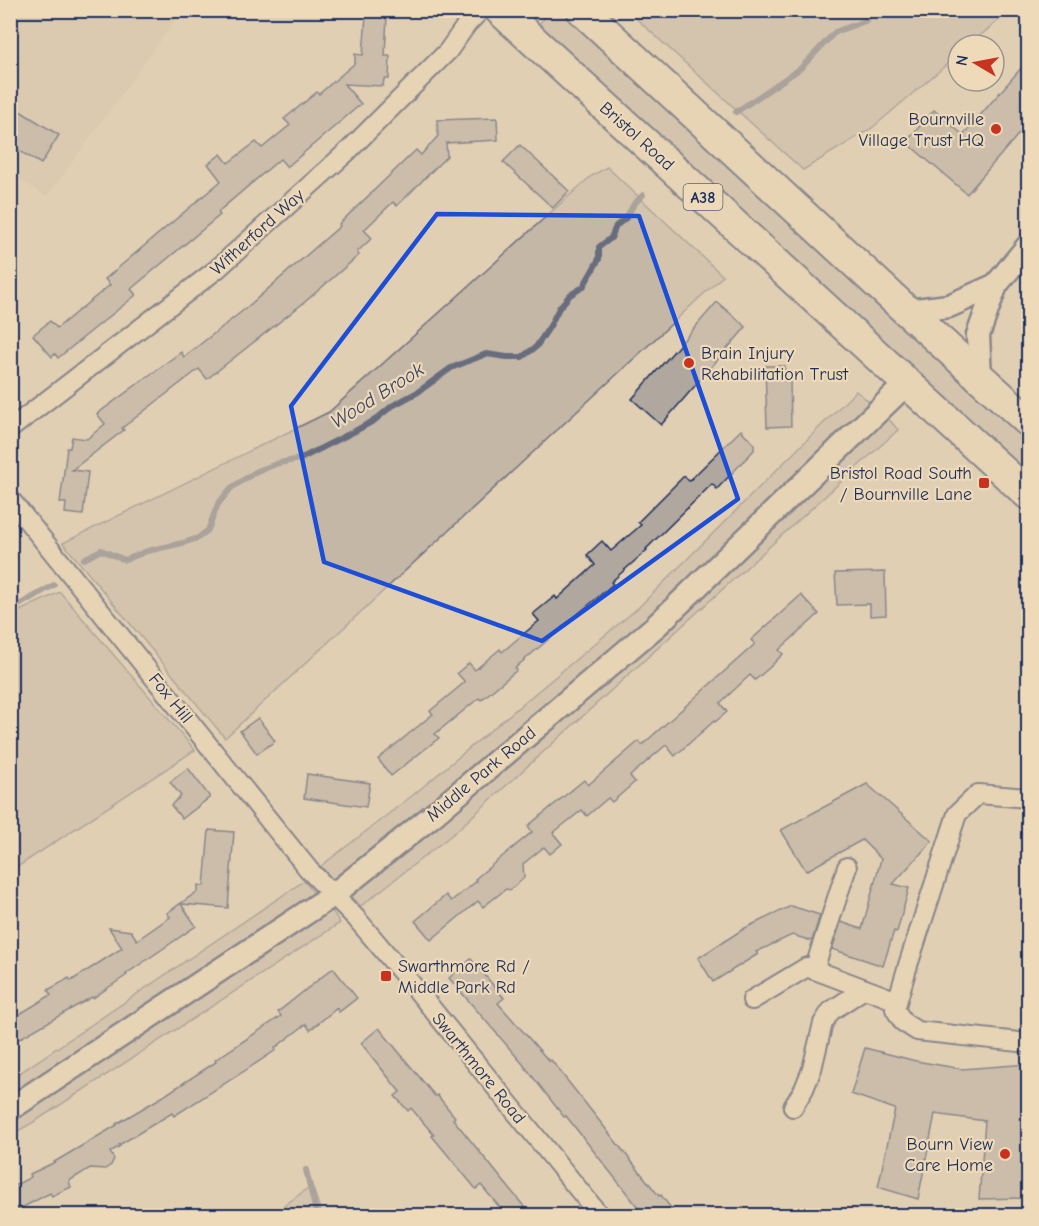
<svg xmlns="http://www.w3.org/2000/svg" width="1039" height="1226" viewBox="0 0 1039 1226" font-family="'Comic Neue',sans-serif">
<style>
.built{fill:#d2c3ad}
.green{fill:#c4b7a6;stroke:#707382;stroke-width:1.5}
.lines{fill:none;stroke-linecap:round;stroke-linejoin:round}
.stream{stroke:#686d7e;stroke-width:6}
.building{fill:#b0a79e;stroke:#1b2f5e;stroke-width:1.5}
.minor-casing{stroke:#1b2f5e;stroke-width:22}
.tertiary-casing{stroke:#1b2f5e;stroke-width:27}
.trunk-casing{stroke:#1b2f5e;stroke-width:34}
.minor{stroke:#eed9b8;stroke-width:18}
.tertiary{stroke:#eed9b8;stroke-width:22}
.trunk{stroke:#eed9b8;stroke-width:30}
.marked{fill:none;stroke:#1d4ed8;stroke-width:4.5;stroke-linejoin:round}
.poi-dot{fill:#c8321e;stroke:#eed9b8;stroke-width:2}
.labels{text-anchor:middle;stroke-width:4.5;stroke-linejoin:round;paint-order:stroke}
.shield{fill:#eed9b8;stroke:#5a6279;stroke-width:1.5}
.shield-label{font-size:16px;font-weight:bold;fill:#1b2f5e}
.poi-label{font-size:18px;fill:#1b2f5e;stroke:#eed9b8;text-anchor:end}
.street-label{font-size:18px;fill:#1b2f5e;stroke:#eed9b8}
.water-label{font-size:20px;font-style:italic;fill:#354469;stroke:#eed9b8}
</style>
<rect width="100%" height="100%" fill="#e1cfb3"/>
<filter id="ink" filterUnits="userSpaceOnUse"><feTurbulence type="fractalNoise" baseFrequency=".0167" numOctaves="2"/><feDisplacementMap in="SourceGraphic" scale="12" xChannelSelector="R" yChannelSelector="G"/><feConvolveMatrix kernelMatrix="1 2 1 2 8 2 1 2 1" color-interpolation-filters="sRGB"/></filter>
<g filter="url(#ink)">
<polygon class="built" points="10,11 182,11 47,197 11,174"/>
<g class="green">
<polygon points="551,11 570,11 1028,440 1028,478 532,31"/>
<polygon points="628,11 1010,11 969,45 958,45 958,55 872,128 803,170"/>
<polygon points="607,167 723,276 225,738 63,543 329,412 590,177"/>
<polygon points="856,391 876,407 641,628 337,885 321,866 413,795 639,607"/>
<polygon points="886,416 898,430 454,833 361,906 344,890"/>
<polygon points="60,592 195,750 11,871 11,615"/>
<polygon points="304,881 314,893 11,1100 11,1079"/>
<polygon points="328,904 340,923 37,1120 11,1135 11,1120"/>
<polygon points="312,1185 322,1215 272,1215"/>
</g>
<g class="lines">
<g class="stream">
<polyline points="736,112 801,68 835,32 865,21 875,10"/>
<polyline points="84,559 101,550 125,560 147,551 183,543 198,538 208,530 218,504 231,488 257,471 279,463 300,459 355,431 375,420 392,406 418,392 451,368 486,354 507,357 522,357 536,347 550,326 559,308 570,295 583,287 599,259 599,247 611,238 616,226 626,218 634,204 643,195"/>
<polyline points="10,610 54,585"/>
<polyline points="306,1170 317,1216"/>
</g>
</g>
<g class="building">
<polygon points="366,15 387,16 385,56 390,56 389,79 384,79 383,86 344,84 361,104 287,167 280,159 218,212 220,215 131,289 136,295 58,358 55,354 52,357 33,335 50,321 57,328 110,285 105,279 221,181 208,164 221,154 228,163 256,142 262,148 290,125 284,119 317,92 319,94 355,63 355,54 363,55"/>
<polygon points="1029,59 1029,122 967,194 906,142 934,110 963,135"/>
<polygon points="10,105 59,135 41,164 10,145"/>
<polygon points="497,118 498,140 446,143 447,156 397,206 393,202 364,230 372,238 357,252 359,255 306,301 207,379 199,369 122,428 124,430 72,470 88,472 83,515 65,513 66,503 60,503 67,448 70,448 72,437 87,439 105,424 97,414 181,352 184,357 245,309 340,226 339,224 416,150 421,155 438,136 437,120"/>
<polygon points="520,145 569,191 553,208 503,162"/>
<polygon points="717,302 746,327 661,425 632,399"/>
<polygon points="765,366 785,366 785,381 790,381 791,426 767,427"/>
<polygon points="741,430 754,444 754,450 717,489 712,484 646,549 647,550 611,582 613,584 597,598 515,668 517,670 481,700 479,698 435,734 439,738 391,776 378,759 433,714 430,711 465,682 457,673 469,663 475,670 500,649 502,652 539,621 533,614 555,596 557,599 595,565 587,555 602,541 611,551 641,525 638,522 684,476 689,481"/>
<polygon points="885,572 886,615 870,616 870,604 837,605 835,573"/>
<polygon points="801,595 819,614 779,650 783,654 769,668 755,680 750,675 720,703 727,712 715,722 714,721 675,756 666,745 630,776 635,782 612,802 608,798 587,816 582,810 553,833 562,844 550,854 544,847 523,864 524,878 510,890 506,889 483,907 478,901 431,940 415,921 446,895 451,901 477,881 475,879 532,832 528,826 584,780 588,785 639,741 642,745 755,644 751,640"/>
<polygon points="258,718 275,741 257,754 240,731"/>
<polygon points="188,768 210,797 182,819 171,805 181,796 170,782"/>
<polygon points="307,774 370,783 366,807 304,798"/>
<polygon points="867,784 932,841 893,884 909,888 897,932 894,931 883,966 832,949 841,922 862,929 881,859 862,840 806,871 781,830"/>
<polygon points="209,830 234,832 228,908 181,904 196,926 126,974 127,975 93,998 92,997 10,1044 10,1020 51,995 48,990 69,978 71,981 122,948 109,928 131,931 137,940 170,917 167,913 198,891 198,885 204,886"/>
<polygon points="791,906 820,915 812,941 792,935 756,952 758,954 713,982 698,958 745,928"/>
<polygon points="471,959 504,998 498,1003 549,1061 551,1060 659,1196 661,1195 676,1215 644,1215 566,1116 564,1117 522,1063 449,978"/>
<polygon points="333,968 357,998 339,1012 337,1008 310,1030 306,1024 275,1048 276,1050 246,1070 174,1116 172,1113 119,1145 120,1146 110,1152 114,1159 111,1165 105,1169 90,1168 69,1181 71,1187 52,1196 50,1193 10,1214 10,1188 31,1177 30,1174 51,1164 117,1125 116,1124 162,1097 216,1062 215,1060 281,1016 278,1012"/>
<polygon points="379,1028 435,1096 437,1095 455,1117 453,1119 531,1215 506,1215 481,1185 476,1189 432,1136 434,1135 411,1108 408,1111 395,1096 400,1092 361,1043"/>
<polygon points="865,1048 916,1061 962,1069 1029,1064 1029,1198 979,1199 985,1121 935,1114 918,1199 878,1187 895,1109 851,1094"/>
</g>
<g class="lines">
<defs>
<g id="minor">
<polyline points="10,429 217,269 348,151 448,51 467,24 481,10"/>
<polyline points="10,499 309,870 356,918 420,994 600,1216"/>
<polyline points="1028,798 978,794 957,814 908,965 895,1009 903,1022 917,1031 1028,1043"/>
<polyline points="814,970 847,867"/>
<polyline points="752,1000 807,967 897,1001"/>
<polyline points="793,1107 804,1089 812,1069 823,1023 831,1011 864,989"/>
</g>
<g id="tertiary">
<polyline points="907,311 949,306 996,285"/>
<polyline points="980,378 978,335 996,285 1028,246"/>
<polyline points="10,1109 333,895 432,816 657,625 907,383"/>
</g>
<g id="trunk">
<polyline points="500,10 907,383 1028,494"/>
<polyline points="582,10 907,311 1028,421"/>
</g>
</defs>
<use href="#minor" class="minor-casing"/>
<use href="#tertiary" class="tertiary-casing"/>
<use href="#trunk" class="trunk-casing"/>
<use href="#minor" class="minor"/>
<use href="#tertiary" class="tertiary"/>
<use href="#trunk" class="trunk"/>
</g>
</g>
<path d="M0 0H1039V1226H0ZM437 214 639 216 738 499 542 641 324 562 291 406Z" fill="#e1cfb3" fill-opacity=".55" fill-rule="evenodd"/>
<path class="marked" d="M437 214 639 216 738 499 542 641 324 562 291 406Z"/>
<g class="poi-dot">
<circle cx="996" cy="129" r="6"/>
<circle cx="689" cy="363" r="6"/>
<rect x="978" y="477" width="12" height="12" rx="3"/>
<rect x="380" y="970" width="12" height="12" rx="3"/>
<circle cx="1005" cy="1154" r="6"/>
</g>
<g class="labels">
<rect class="shield" x="683.5" y="184" width="39" height="26" rx="4.5"/>
<g class="shield-label">
<text x="703" y="203">A38</text>
</g>
<g class="poi-label">
<text x="984" y="125">Bournville<tspan x="984" dy="21">Village Trust HQ</tspan></text>
<text x="701" y="359" text-anchor="start">Brain Injury<tspan x="701" dy="21">Rehabilitation Trust</tspan></text>
<text x="972" y="479">Bristol Road South<tspan x="972" dy="21">/ Bournville Lane</tspan></text>
<text x="398" y="972" text-anchor="start">Swarthmore Rd /<tspan x="398" dy="21">Middle Park Rd</tspan></text>
<text x="993" y="1150">Bourn View<tspan x="993" dy="21">Care Home</tspan></text>
</g>
<g class="street-label">
<text transform="translate(637 136) rotate(42)" y="6">Bristol Road</text>
<text transform="translate(257 232) rotate(-42)" y="6">Witherford Way</text>
<text transform="translate(171 698) rotate(51)" y="6">Fox Hill</text>
<text transform="translate(481 774) rotate(-40)" y="6">Middle Park Road</text>
<text transform="translate(479 1068) rotate(51)" y="6">Swarthmore Road</text>
</g>
<g class="water-label">
<text transform="translate(377 395) rotate(-32)" y="7">Wood Brook</text>
</g>
</g>
<rect width="1039" height="1226" fill="none" stroke="#eed9b8" stroke-width="36"/>
<rect x="18" y="18" width="1003" height="1190" fill="none" stroke="#1b2f5e" stroke-width="2" filter="url(#ink)"/>
<g transform="translate(976 63) rotate(280)"><circle r="28" fill="#eed9b8" stroke="#9a9594" stroke-width="1.5"/>
<path d="M0-4.5L10 22L0 15L-10 22Z" fill="#c8321e"/>
<text y="-9" font-size="16" font-weight="bold" text-anchor="middle" fill="#1b2f5e">N</text>
</g>
</svg>
